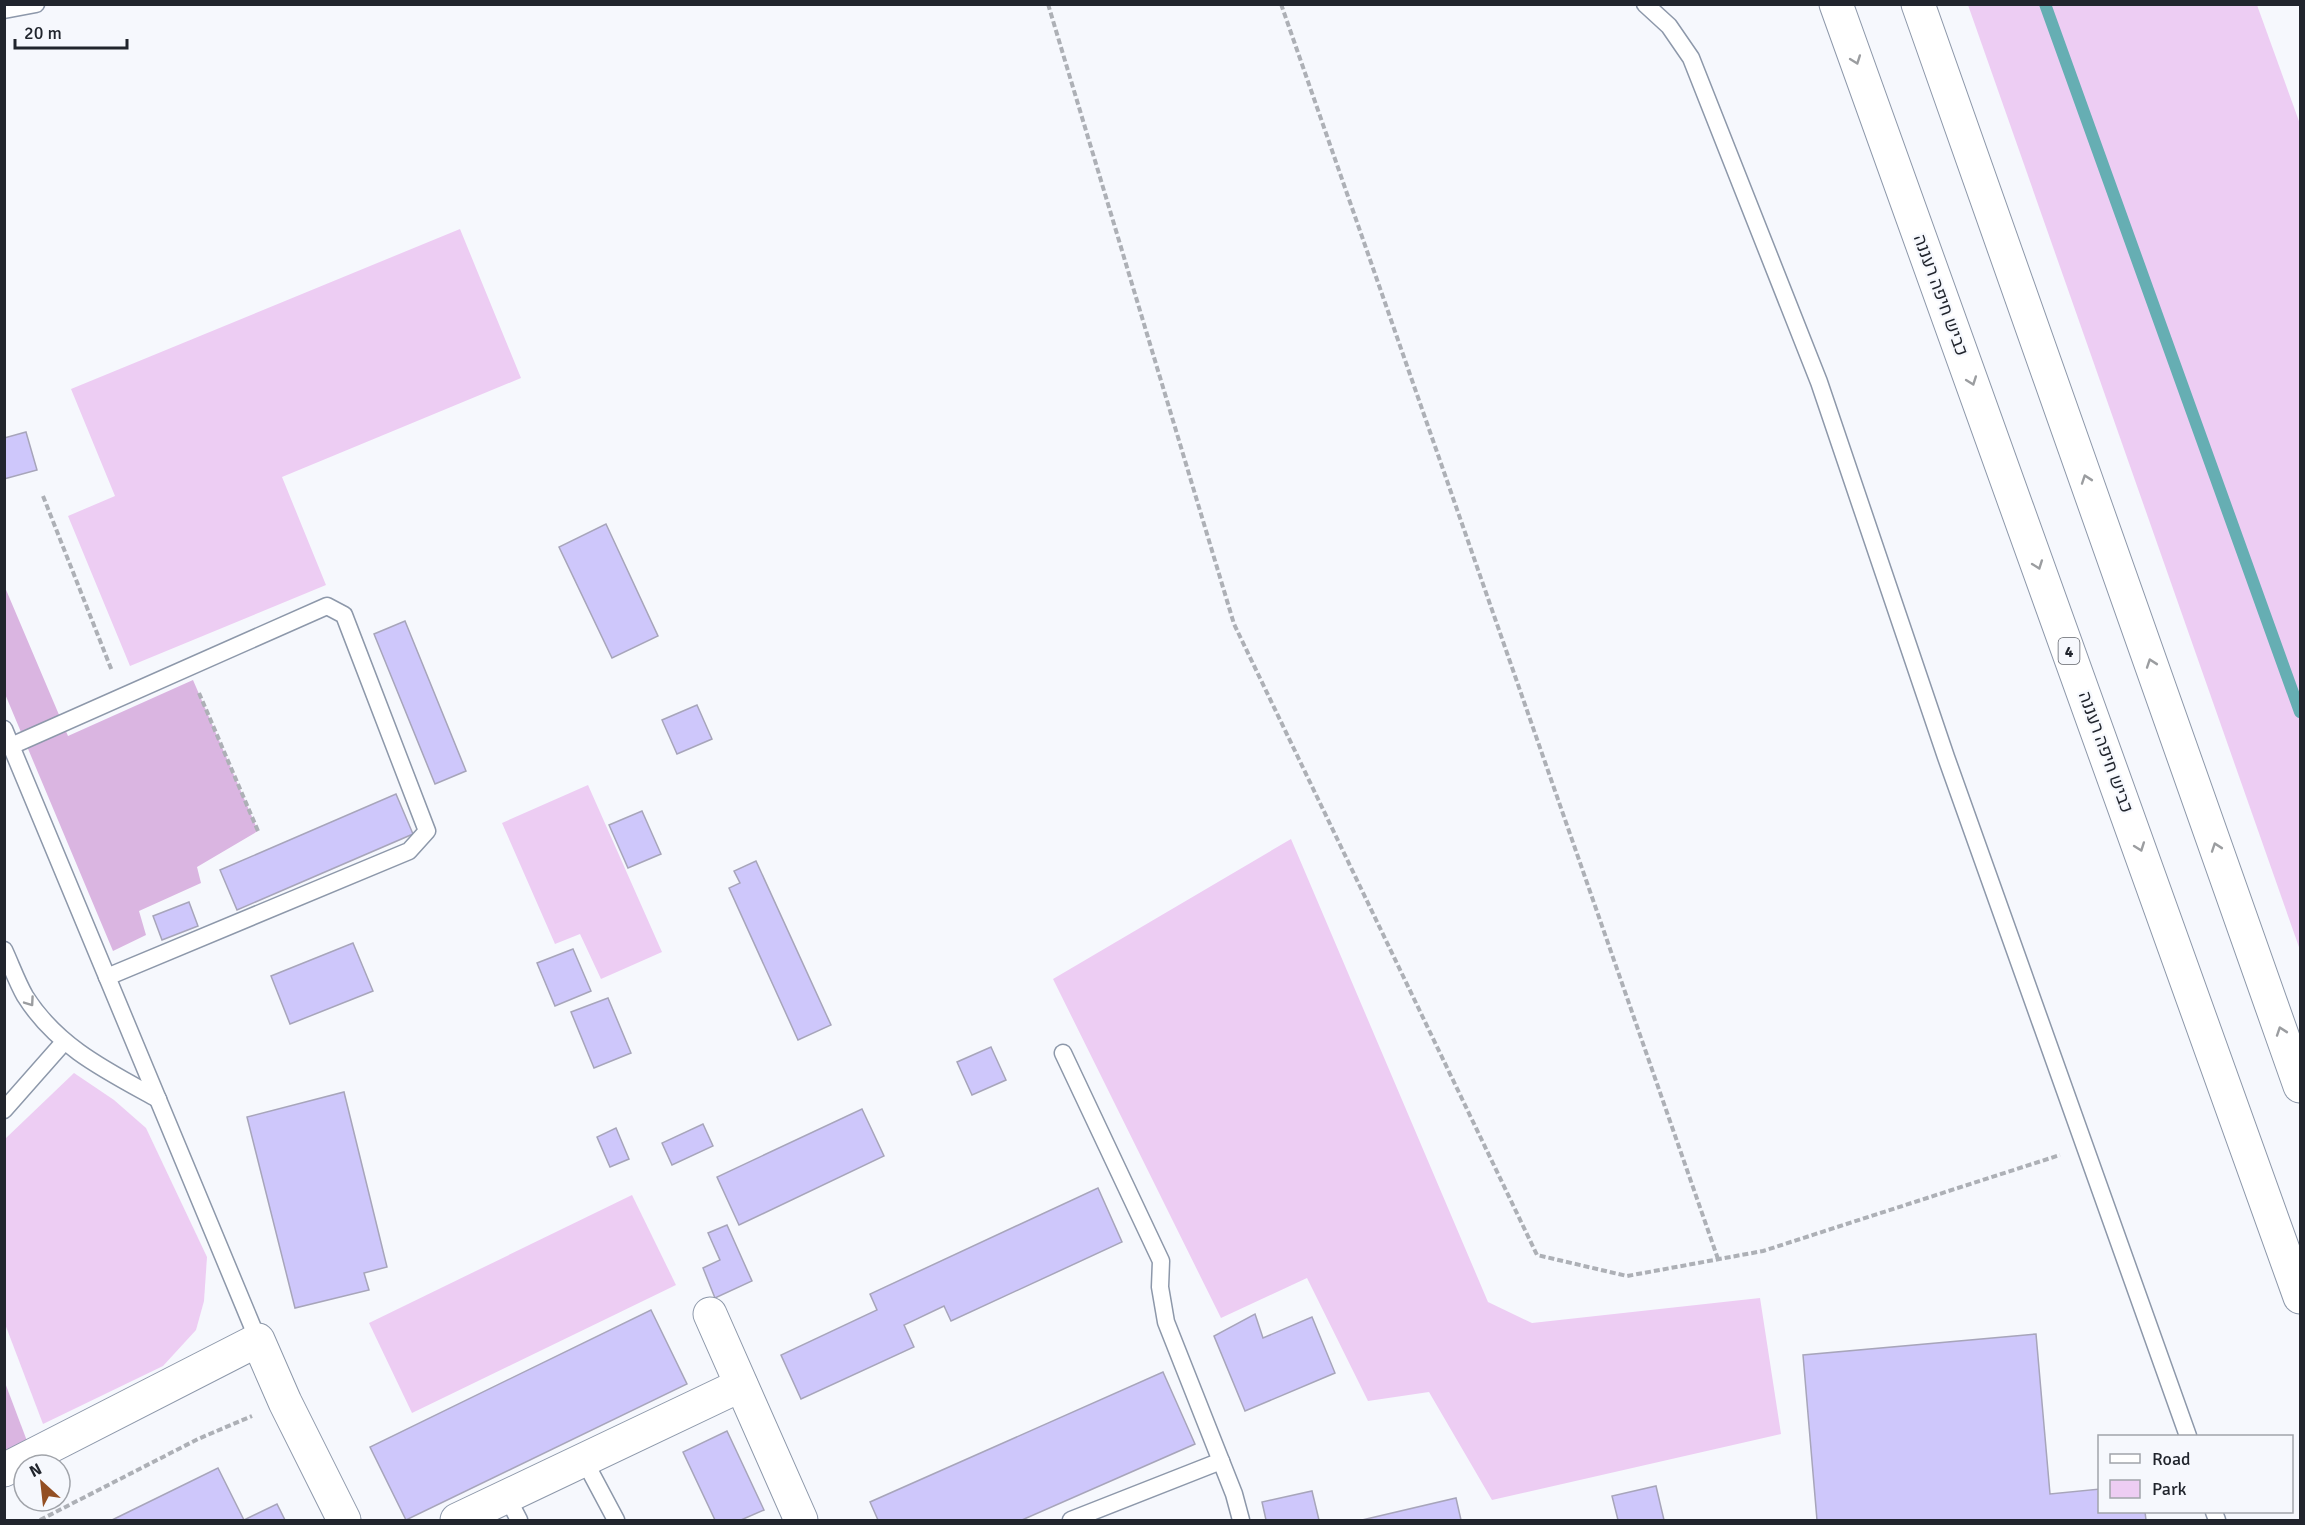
<svg xmlns="http://www.w3.org/2000/svg" width="2305" height="1525" viewBox="0 0 2305 1525" font-family="Signika,Heebo,sans-serif">
<style>
.green{fill:#edcdf3}
.forest{fill:#dab5e1}
.lines{fill:none;stroke-linecap:round;stroke-linejoin:round}
.stream{stroke:#66aeb3;stroke-width:12}
.building{fill:#cec7fb;stroke:#a7a5ba;stroke-width:1.5}
.service-casing{stroke:#8d98aa;stroke-width:19}
.minor-casing{stroke:#8d98aa;stroke-width:35}
.trunk-casing{stroke:#8d98aa;stroke-width:35}
.path{stroke:#adb0b6;stroke-width:4;stroke-dasharray:6 3;stroke-linecap:butt}
.service{stroke:#fff;stroke-width:16}
.minor{stroke:#fff;stroke-width:33}
.trunk{stroke:#fff;stroke-width:33}
.oneway{stroke:#9b9da0}
.labels{text-anchor:middle;stroke-width:4.5;stroke-linejoin:round;paint-order:stroke}
.shield{fill:#f6f8fd;stroke:#61646b;stroke-width:1.5}
.shield-label{font-size:16px;font-weight:bold;fill:#21252d}
.street-label{font-size:18px;fill:#21252d;stroke:#f6f8fd}
</style>
<rect width="100%" height="100%" fill="#f6f8fd"/>
<g class="green">
<polygon points="1968,5 2257,5 2300,124 2300,950"/>
<polygon points="460,229 521,378 282,477 326,585 130,666 68,516 115,496 71,389"/>
<polygon points="588,785 662,952 601,979 580,934 555,944 502,823"/>
<polygon points="1291,839 1488,1302 1532,1323 1760,1298 1781,1434 1492,1500 1429,1392 1368,1401 1307,1278 1221,1318 1053,979"/>
<polygon points="74,1073 114,1100 146,1128 207,1257 204,1301 196,1330 163,1366 43,1424 5,1324 5,1139"/>
<polygon points="632,1195 676,1285 412,1413 369,1323"/>
</g>
<g class="forest">
<polygon points="4,585 68,736 193,680 258,831 197,867 201,883 139,911 146,935 113,951 5,694"/>
<polygon points="4,1380 27,1441 4,1452"/>
</g>
<g class="lines">
<polyline class="stream" points="2045,4 2300,712"/>
</g>
<g class="building">
<polygon points="26,432 37,470 4,479 4,438"/>
<polygon points="606,524 658,636 612,658 559,547"/>
<polygon points="405,621 466,771 435,784 374,634"/>
<polygon points="697,705 712,739 677,754 662,720"/>
<polygon points="396,794 413,834 237,910 220,870"/>
<polygon points="642,811 661,854 628,868 609,825"/>
<polygon points="756,861 831,1025 798,1040 729,888 740,883 734,871"/>
<polygon points="189,902 198,926 162,940 153,916"/>
<polygon points="353,943 373,991 290,1024 271,976"/>
<polygon points="573,949 591,991 555,1006 537,963"/>
<polygon points="608,998 631,1053 594,1068 571,1012"/>
<polygon points="991,1047 1006,1080 972,1095 957,1062"/>
<polygon points="344,1092 387,1267 364,1273 369,1290 295,1308 247,1117"/>
<polygon points="862,1109 884,1156 739,1225 717,1177"/>
<polygon points="703,1124 713,1146 672,1165 662,1143"/>
<polygon points="616,1128 629,1159 610,1167 597,1137"/>
<polygon points="1098,1188 1122,1242 951,1321 944,1306 904,1325 914,1347 801,1399 781,1355 877,1310 870,1294"/>
<polygon points="727,1225 752,1281 715,1298 703,1268 720,1260 708,1233"/>
<polygon points="651,1310 687,1384 406,1520 370,1447"/>
<polygon points="1255,1314 1263,1338 1312,1317 1335,1373 1245,1411 1214,1336"/>
<polygon points="2036,1334 2050,1494 2100,1489 2100,1512 2145,1512 2146,1520 1817,1520 1803,1355"/>
<polygon points="1163,1372 1195,1444 1022,1520 878,1520 870,1502"/>
<polygon points="727,1431 764,1510 741,1520 715,1520 683,1452"/>
<polygon points="218,1468 244,1520 277,1504 285,1520 112,1520"/>
<polygon points="1656,1486 1664,1520 1618,1520 1612,1496"/>
<polygon points="1312,1491 1319,1520 1266,1520 1262,1502"/>
<polygon points="1456,1498 1461,1520 1362,1520"/>
</g>
<g class="lines">
<defs>
<g id="service">
<polyline points="1645,4 1669,26 1691,58 1819,382 1946,757 2188,1436"/>
<polyline points="4,10 36,4"/>
<polyline points="4,729 258,1340"/>
<polyline points="11,746 327,606 344,615 427,831 409,851 107,977"/>
<path d="M4 950C11 965 17 982 25 996 57 1047 107 1071 158 1099"/>
<polyline points="1063,1053 1161,1261 1160,1287 1166,1322 1234,1494 1241,1520"/>
<polyline points="4,1110 64,1042"/>
<polyline points="584,1460 616,1520"/>
<polyline points="507,1497 519,1520"/>
<polyline points="2214,1512 2217,1520"/>
<polyline points="1071,1520 1221,1461"/>
</g>
<g id="minor">
<polyline points="710,1314 801,1520"/>
<polyline points="4,1470 258,1340 285,1402 344,1520"/>
<polyline points="457,1520 741,1385"/>
</g>
<g id="trunk">
<polyline points="1836,4 2300,1297"/>
<polyline points="1918,4 2300,1086"/>
</g>
</defs>
<use href="#service" class="service-casing"/>
<use href="#minor" class="minor-casing"/>
<use href="#trunk" class="trunk-casing"/>
<g class="path">
<polyline points="1048,4 1234,624 1537,1255 1627,1276 1763,1251 2060,1155"/>
<polyline points="1281,4 1718,1259"/>
<polyline points="43,496 112,671"/>
<polyline points="199,693 258,831"/>
<polyline points="40,1520 198,1439 252,1416"/>
</g>
<use href="#service" class="service"/>
<use href="#minor" class="minor"/>
<use href="#trunk" class="trunk"/>
</g>
<defs><path id="oneway-chevron" d="M-2-3.5L2.5 0L-2 3.5" fill="none" stroke-width="1.6" stroke-linecap="round" stroke-linejoin="round" transform="scale(1.5)"/></defs>
<g class="oneway">
<use href="#oneway-chevron" transform="translate(1856 60) rotate(70)"/>
<use href="#oneway-chevron" transform="translate(1972 381) rotate(70)"/>
<use href="#oneway-chevron" transform="translate(2086 479) rotate(-109)"/>
<use href="#oneway-chevron" transform="translate(2038 565) rotate(70)"/>
<use href="#oneway-chevron" transform="translate(2151 663) rotate(-109)"/>
<use href="#oneway-chevron" transform="translate(2140 847) rotate(70)"/>
<use href="#oneway-chevron" transform="translate(2216 847) rotate(-109)"/>
<use href="#oneway-chevron" transform="translate(30 1002) rotate(55)"/>
<use href="#oneway-chevron" transform="translate(2281 1031) rotate(-109)"/>
</g>
<g class="labels">
<rect class="shield" x="2058.5" y="638" width="21" height="26" rx="4.5"/>
<g class="shield-label">
<text x="2069" y="657">4</text>
</g>
<g class="street-label">
<text transform="translate(1941 295) rotate(70)" y="6">כביש חיפה רעננה</text>
<text transform="translate(2106 752) rotate(70)" y="6">כביש חיפה רעננה</text>
</g>
</g>
<rect width="2305" height="1525" fill="none" stroke="#21252d" stroke-width="12"/>
<rect x="2098" y="1435" width="195" height="78" fill="#f6f8fd" stroke="#a1a4aa" stroke-width="1.5"/>
<rect x="2110" y="1454" width="30" height="9" fill="#ffffff" stroke="#a1a4aa" stroke-width="1.5"/>
<text x="2152" y="1465" font-size="18" fill="#21252d">Road</text>
<rect x="2110" y="1480" width="30" height="18" fill="#edcdf3" stroke="#a1a4aa" stroke-width="1.5"/>
<text x="2152" y="1495" font-size="18" fill="#21252d">Park</text>
<g transform="translate(42 1483) rotate(333)"><circle r="28" fill="#f6f8fd" stroke="#a1a4aa" stroke-width="1.5"/>
<path d="M0-4.5L10 22L0 15L-10 22Z" fill="#934f23"/>
<text y="-9" font-size="16" font-weight="bold" text-anchor="middle" fill="#21252d">N</text>
</g>
<path d="M15 39v9h112v-9" fill="none" stroke="#21252d" stroke-width="3"/>
<text x="24" y="39" font-size="18" fill="#21252d" stroke="#f6f8fd" stroke-width="4.5" paint-order="stroke">20 m</text>
</svg>
